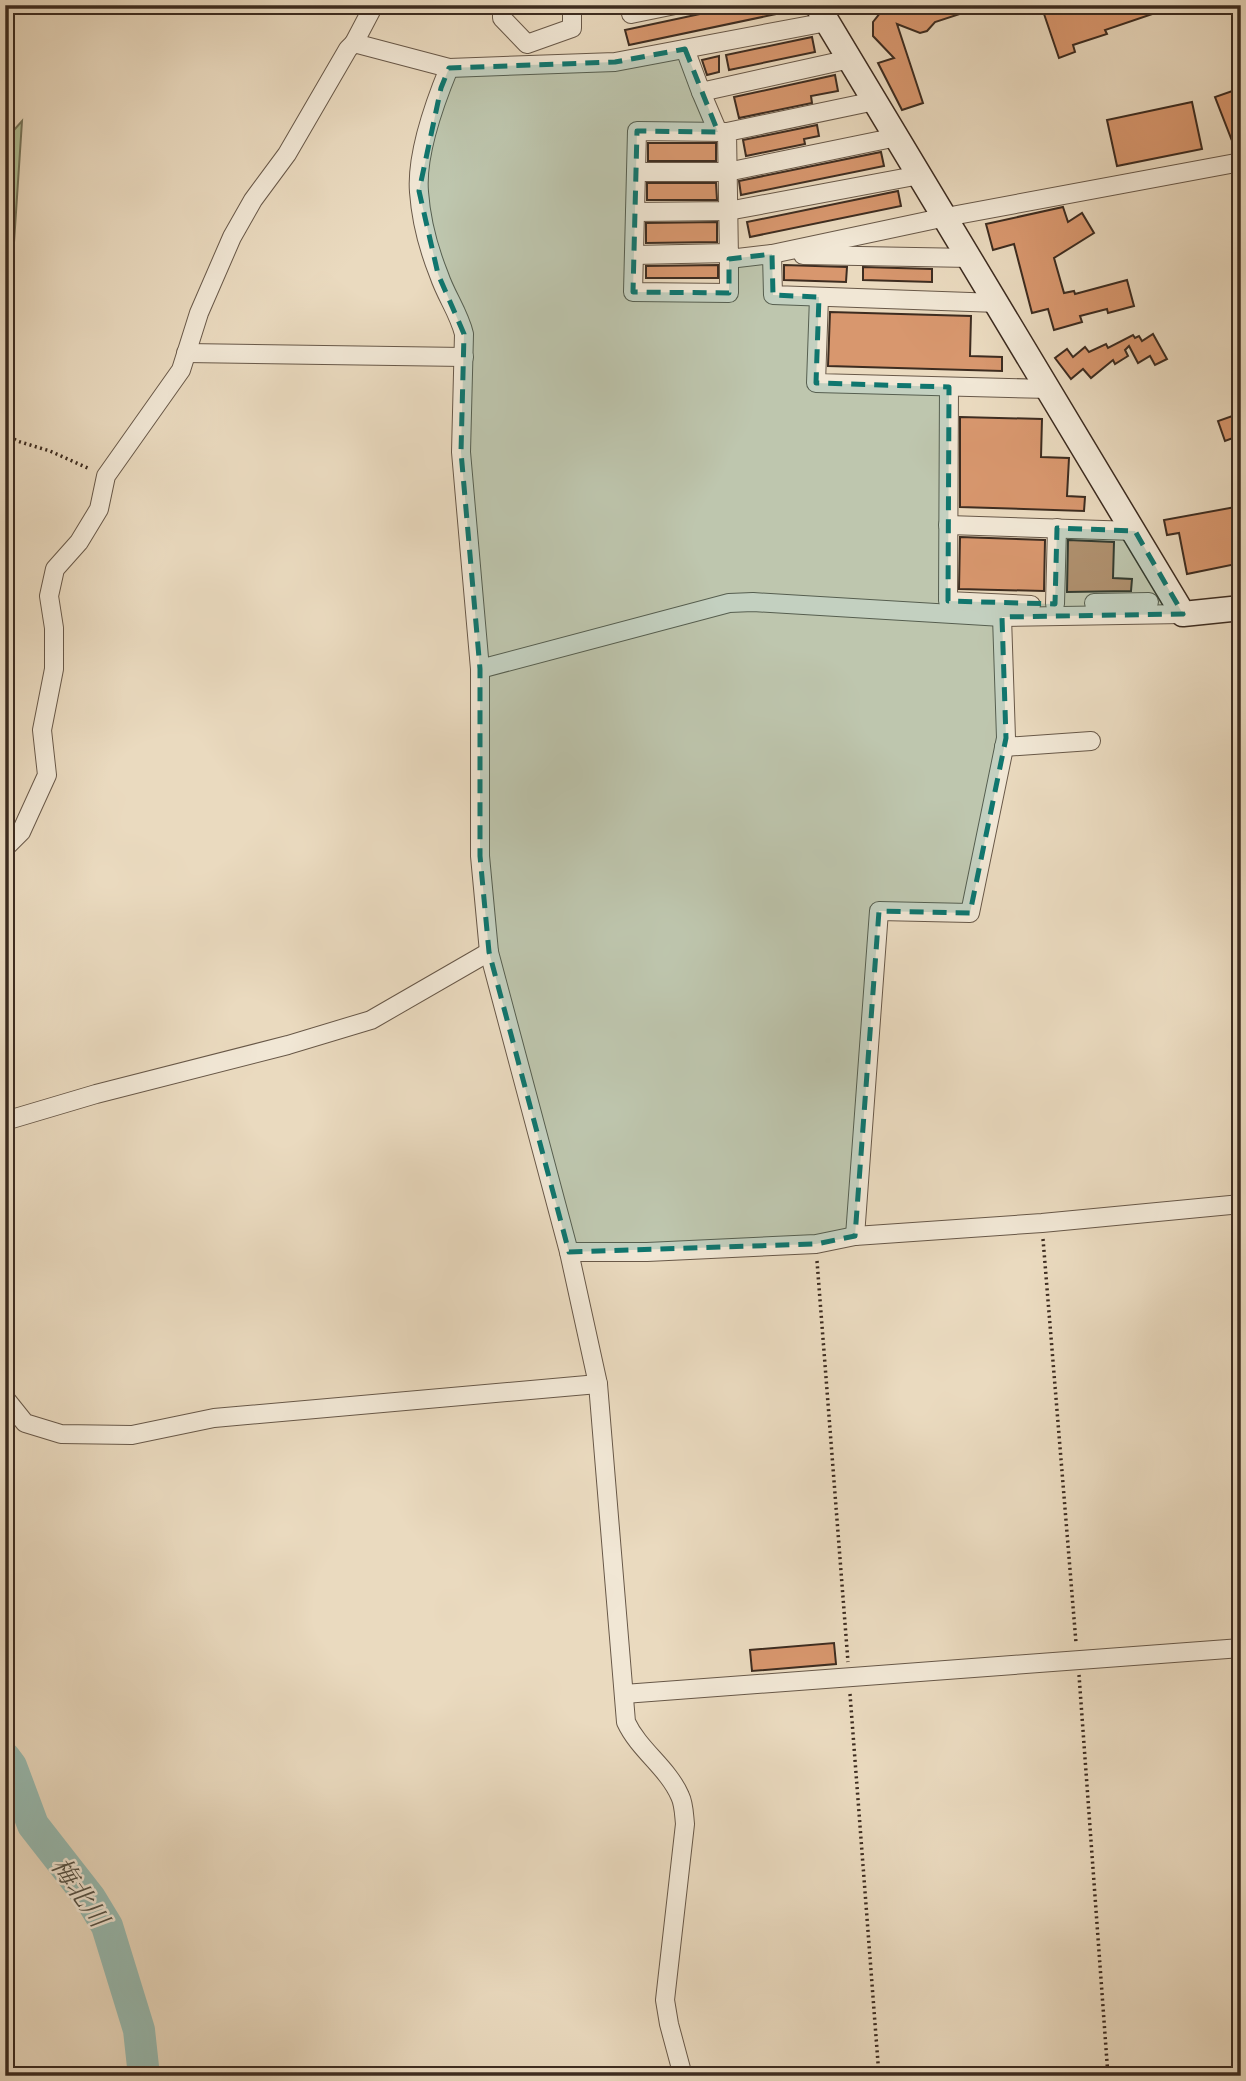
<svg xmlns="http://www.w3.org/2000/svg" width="1246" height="2081" viewBox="0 0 1246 2081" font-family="'Libre Caslon Text','Noto Serif JP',serif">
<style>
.green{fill:#b0c197;stroke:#76765c;stroke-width:2}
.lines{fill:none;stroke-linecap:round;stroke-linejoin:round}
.river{stroke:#98bbb1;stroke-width:32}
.building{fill:#d8976e;stroke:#3d2c20;stroke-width:2}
.street-casing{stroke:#685848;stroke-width:20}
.secondary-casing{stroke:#3d2c20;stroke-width:27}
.path{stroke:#3d2c20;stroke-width:3.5;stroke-dasharray:2 3.5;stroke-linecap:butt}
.street{stroke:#f1e7d5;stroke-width:18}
.secondary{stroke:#f1e7d5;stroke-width:24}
.marked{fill:#0f766e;fill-opacity:0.2;stroke:#0f766e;stroke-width:5;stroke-dasharray:14 9;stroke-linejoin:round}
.labels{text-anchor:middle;stroke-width:5;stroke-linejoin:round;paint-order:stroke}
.water-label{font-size:26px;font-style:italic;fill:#545044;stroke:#f1e7d5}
</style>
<rect width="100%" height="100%" fill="#eadabf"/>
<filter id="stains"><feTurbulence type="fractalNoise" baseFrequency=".00286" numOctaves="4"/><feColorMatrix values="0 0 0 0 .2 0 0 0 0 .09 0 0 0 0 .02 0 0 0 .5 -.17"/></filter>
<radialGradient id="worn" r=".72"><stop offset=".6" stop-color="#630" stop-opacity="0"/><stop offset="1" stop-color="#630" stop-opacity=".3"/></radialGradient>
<polygon class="green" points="22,121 12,273 5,278 5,140"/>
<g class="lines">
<polyline class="river" points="5,1758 11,1766 33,1825 90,1898 107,1926 139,2030 144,2076"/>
</g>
<g class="building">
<polygon points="742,5 785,5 786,12 629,45 625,30"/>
<polygon points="877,5 978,5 978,8 935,22 927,31 920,33 897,24 923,103 902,110 878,63 894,58 873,36 873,22 880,13"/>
<polygon points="1071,5 1170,5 1170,8 1105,30 1107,34 1073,45 1075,52 1059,58 1044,14"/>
<polygon points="812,37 815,52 729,70 726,55"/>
<polygon points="719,56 719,72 707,75 702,60"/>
<polygon points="835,75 838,91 811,96 812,103 739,118 734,97"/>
<polygon points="1241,88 1241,151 1236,151 1215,97"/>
<polygon points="1192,102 1202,149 1117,166 1107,120"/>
<polygon points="817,125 819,136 804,139 805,144 746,156 743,140"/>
<rect x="648" y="143" width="68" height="18"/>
<polygon points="881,152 884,166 741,195 739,181"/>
<polygon points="647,183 716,183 717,200 647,200"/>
<polygon points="898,191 901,206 750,237 747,222"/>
<polygon points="1063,207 1068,222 1082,213 1094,233 1054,258 1064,293 1074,291 1075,294 1127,280 1134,306 1108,313 1107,309 1080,316 1082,322 1054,330 1048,309 1032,313 1014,244 993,250 986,224"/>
<polygon points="717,222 717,242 646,243 646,223"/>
<polygon points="718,265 718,278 646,278 646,266"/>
<polygon points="784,265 847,267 846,282 784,280"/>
<polygon points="863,267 932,269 932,282 863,280"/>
<polygon points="830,312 971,316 970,356 1002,357 1002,371 828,366"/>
<polygon points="1153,334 1167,359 1155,365 1150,356 1138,363 1129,346 1125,350 1128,356 1115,364 1113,360 1091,378 1083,369 1071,379 1055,358 1067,349 1073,357 1085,347 1089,352 1106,344 1108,348 1133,335 1135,338 1139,336 1142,341"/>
<polygon points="1241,413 1241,435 1225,441 1218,421"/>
<polygon points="960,417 1042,419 1041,457 1069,458 1067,496 1085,497 1084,511 960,507"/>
<polygon points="1241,506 1241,563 1187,574 1179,533 1167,535 1164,520"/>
<polygon points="960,537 1045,540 1044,591 959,589"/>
<polygon points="1068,540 1114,542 1113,578 1132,579 1131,591 1067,592"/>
<polygon points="834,1643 836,1664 752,1671 750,1650"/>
</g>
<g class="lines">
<defs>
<g id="street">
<polyline points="502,5 502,18 527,44 572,28 572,5"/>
<polyline points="630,5 631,14 675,5"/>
<polyline points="354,43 449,68 615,62 827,22"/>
<polyline points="685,49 701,92 850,59"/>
<path d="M449 68C435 102 416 155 419 192 421 220 429 250 439 275 446 296 459 313 464 334L461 452 480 669V856L489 952 569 1252 598 1384 626 1722C639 1750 668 1768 680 1796 684 1804 684 1815 685 1824L665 2000 669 2024 683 2076"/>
<polyline points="701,92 718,132"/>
<polyline points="875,101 727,132 729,259 772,254 773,295 998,303"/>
<polyline points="727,132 637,131 633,292 729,293 729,259"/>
<polyline points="636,172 727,172 897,137"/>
<polyline points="635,212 728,211 920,175"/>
<polyline points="772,254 946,217 1241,162"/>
<polyline points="634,255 729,253"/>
<polyline points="803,255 971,258"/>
<polyline points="819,297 816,383 1050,389"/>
<polyline points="186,353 464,357"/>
<polyline points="949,387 948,601 1031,605"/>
<polyline points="948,525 1135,531"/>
<polyline points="1094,603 1149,602"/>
<polyline points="1055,604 1057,528"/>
<polyline points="480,669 729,603 753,602 1002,617 1183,614"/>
<polyline points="1004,747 1091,741"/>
<polyline points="5,848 21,832 47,775 42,730 54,669 54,628 49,596 55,569 79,542 99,509 106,476 181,370 199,313 232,237 253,200 287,154 348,49 354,43 374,5"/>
<polyline points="5,1121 96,1094 288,1045 371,1020 489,952"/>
<polyline points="855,1236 879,911 970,913 1006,738 1002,617"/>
<polyline points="569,1252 647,1252 816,1244 855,1236 1042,1223 1241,1204"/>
<polyline points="5,1398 25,1423 61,1434 132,1435 214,1418 598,1384"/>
<polyline points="624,1694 1241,1648"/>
</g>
<polyline id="secondary" points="817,5 1183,614 1241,608"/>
</defs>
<use href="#street" class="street-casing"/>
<use href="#secondary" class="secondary-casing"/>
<g class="path">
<polyline points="5,15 29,5"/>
<polyline points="5,433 17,441 50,451 90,469"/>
<polyline points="1043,1239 1076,1643"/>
<polyline points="817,1261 848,1662"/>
<polyline points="1079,1675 1108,2076"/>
<polyline points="850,1694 879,2076"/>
</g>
<use href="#street" class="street"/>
<use href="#secondary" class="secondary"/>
</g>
<path class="marked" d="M685 49 718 132 637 131 633 292 729 293V259L772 254 773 295 819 297 816 383 949 387 948 601 1055 604 1057 528 1135 531 1183 614 1002 617 1006 738 970 913 879 911 855 1236 816 1244 569 1252 489 952 480 856V669L461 452 464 334 438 274 419 191 441 88 449 68 615 62Z"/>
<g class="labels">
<g class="water-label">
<text transform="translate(80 1892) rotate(55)" y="9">梅北川</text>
</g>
</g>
<rect width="1246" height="2081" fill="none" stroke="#eadabf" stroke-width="28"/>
<rect x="7" y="7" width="1232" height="2067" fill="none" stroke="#3d2c20" stroke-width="3.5"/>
<rect x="14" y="14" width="1218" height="2053" fill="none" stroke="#3d2c20" stroke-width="2"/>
<rect width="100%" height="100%" filter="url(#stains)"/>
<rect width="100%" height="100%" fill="url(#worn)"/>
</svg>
